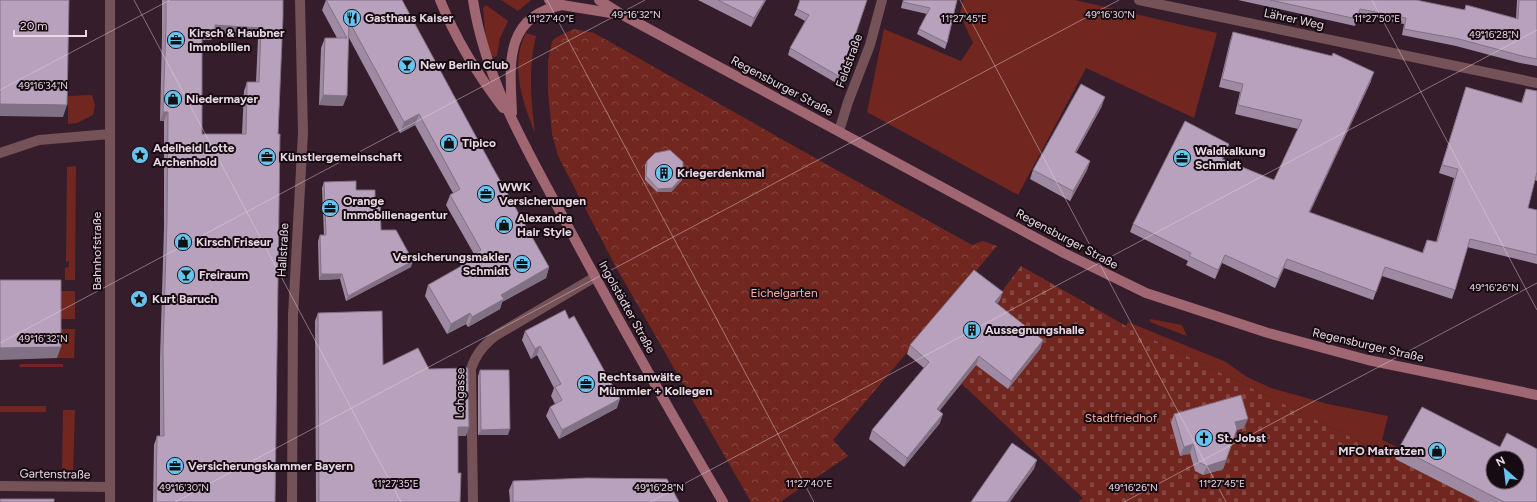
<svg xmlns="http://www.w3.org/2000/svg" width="1537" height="502" viewBox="0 0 1537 502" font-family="Figtree,sans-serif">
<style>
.grass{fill:#712720}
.cemetery{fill:url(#cemetery-stones)}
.park{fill:url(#park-crowns)}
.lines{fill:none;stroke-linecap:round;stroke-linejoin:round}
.street{stroke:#755158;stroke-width:10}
.secondary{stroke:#a06773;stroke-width:10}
.wall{fill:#9e8aa2;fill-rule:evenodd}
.shaded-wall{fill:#817184}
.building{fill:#b8a1bc;stroke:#817184;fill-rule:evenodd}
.ticks{fill:none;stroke:#e9d8e1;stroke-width:1;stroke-opacity:0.45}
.labels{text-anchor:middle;stroke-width:4;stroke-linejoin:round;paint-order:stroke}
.poi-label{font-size:12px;font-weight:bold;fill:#e9d8e1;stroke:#160b12;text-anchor:start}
.street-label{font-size:12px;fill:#e9d8e1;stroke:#160b12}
.park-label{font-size:12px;fill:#f5afa5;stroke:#160b12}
.ticks-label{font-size:10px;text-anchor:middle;fill:#e9d8e1;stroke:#160b12;stroke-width:4;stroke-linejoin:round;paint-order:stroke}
</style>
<defs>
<pattern id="cemetery-stones" width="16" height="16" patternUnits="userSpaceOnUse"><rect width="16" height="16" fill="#712720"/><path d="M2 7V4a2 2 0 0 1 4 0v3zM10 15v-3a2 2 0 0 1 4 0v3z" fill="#854640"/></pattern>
<pattern id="park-crowns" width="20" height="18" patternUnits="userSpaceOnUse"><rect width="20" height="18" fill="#712720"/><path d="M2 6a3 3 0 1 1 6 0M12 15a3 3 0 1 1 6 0" fill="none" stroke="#854640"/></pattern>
</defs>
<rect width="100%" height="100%" fill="#361d2c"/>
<g class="grass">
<polygon points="501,0 531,0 518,11"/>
<polygon points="963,0 1075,0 1217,33 1194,118 1086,68 1018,195 867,112 884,29 961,61 973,43 960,14"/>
<polygon points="486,5 508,21 500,38 497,55 495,57 491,56 486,39 483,8"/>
<path d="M526 33 536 36C528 68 531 101 535 133 523 103 509 64 526 33Z"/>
<polygon points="92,95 95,105 93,115 77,123 68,124 68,96"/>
<polygon points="76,166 75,280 65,280 65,268 69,267 69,261 66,262 67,167"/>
<rect x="57" y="291" width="18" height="28"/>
<polygon points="1150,319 1182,325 1187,336 1150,322"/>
<polygon points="1128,322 1226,362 1247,377 1271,388 1328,404 1388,416 1382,440 1401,449 1395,459 1126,326"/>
<polygon points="57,329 75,329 74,358 57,358"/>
<polygon points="20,364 63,364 63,367 19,367"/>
<rect x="0" y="406" width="46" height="6"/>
<polygon points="63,410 75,410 73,472 62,472"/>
</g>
<polygon class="cemetery" points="1021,266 1126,326 1482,502 1078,502 1083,498 962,384 957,389 939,374 926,370 907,354 971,279 997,298"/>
<polygon class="park" points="574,29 594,33 840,172 972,245 983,241 997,246 833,440 848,456 780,502 751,502 617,269 558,156 552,134 548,91 548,61 552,42 555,38"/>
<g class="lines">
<g class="street">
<polyline points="1139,0 1537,83"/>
<polyline points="839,131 848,102 870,45 882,0"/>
<polyline points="0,153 39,140 110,134"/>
<polyline points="0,486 110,487"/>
<polyline points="110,502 110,0"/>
<polyline points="292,502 293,315 303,133 300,0"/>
<path d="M473 502 471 369C476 354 483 346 495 336L595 277"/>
</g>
<g class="secondary">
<path d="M440 0C456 40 477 74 503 108"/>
<path d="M473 0C485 79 526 148 563 217 614 313 668 408 723 502"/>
<polyline points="549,0 562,5 617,14"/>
<polyline points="599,0 621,14 1064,253 1146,293 1268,333 1368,360 1537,395"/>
<path d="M512 113C510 65 503 17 562 5"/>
</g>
</g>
<g class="wall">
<path d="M162 0H283L278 134 275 502H153L154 445 157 436H160V358L164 228V121H160L162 35ZM213 35 258 38 256 82H247L244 91 242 134H202V40H211Z"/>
<polygon points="326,0 402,0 493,168 549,267 546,278 502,302 500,309 468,327 466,324 447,334 425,296 428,285 460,267 463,260 474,254 446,205 450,195 453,193 415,125 400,133 349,38 343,106 319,105 321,48 325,38 337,38 322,10"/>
<polygon points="698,0 766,0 751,27"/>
<polygon points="903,0 957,0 947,43 945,49 917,34 919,29 927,14 901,8"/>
<polygon points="1238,0 1416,0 1464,10 1466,5 1516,19 1517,0 1537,0 1537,66 1520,63 1456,46 1402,35 1404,24 1358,15 1355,26"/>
<polygon points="797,9 861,40 859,47 838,84 788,55 790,48 805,21 794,15"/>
<polygon points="1233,32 1371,81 1309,213 1422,253 1427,240 1436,242 1454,178 1439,173 1466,87 1521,103 1526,89 1537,91 1537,181 1535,180 1528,208 1537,210 1537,264 1467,247 1455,290 1452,299 1382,276 1373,300 1284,268 1275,288 1222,263 1215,279 1186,265 1188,261 1130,232 1133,224 1229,144 1223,159 1274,180 1298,129 1235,114 1240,92 1219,87 1230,41"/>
<polygon points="1102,106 1076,153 1090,161 1087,170 1070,201 1030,179 1033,170"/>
<polygon points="647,161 682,180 671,192 657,192 645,180 645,165"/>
<polygon points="324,182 356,190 375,198 381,230 411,267 346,301 340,279 319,280 318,241 320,235 324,235 322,188"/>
<polygon points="1000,300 997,304 1043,340 1040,349 1008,389 976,365 939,411 940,423 904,467 869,439 872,430 924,368 907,354 910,345"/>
<polygon points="318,313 383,365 466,436 458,436 458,473 460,502 316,502 315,321"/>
<polygon points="525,331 617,408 559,439 546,416 550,407 555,404 551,396 554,388 537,355 531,359 522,340"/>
<polygon points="480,370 508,435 478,435 478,376"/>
<polygon points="1174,414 1244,428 1237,430 1223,469 1203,475 1195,471 1190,453 1180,456 1171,423"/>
<polygon points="1500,447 1537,502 1480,502 1395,459 1399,448"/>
<polygon points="513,481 679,502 510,502 509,490"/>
</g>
<g class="shaded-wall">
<polygon points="765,0 766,0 751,27 754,18"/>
<polygon points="215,25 261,28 258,38 213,35 211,40 199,40 202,30"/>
<polygon points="861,40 859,47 838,84 840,77"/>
<polygon points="1374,72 1371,81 1306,221 1309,212"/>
<polygon points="323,95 347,96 343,106 319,105"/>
<polygon points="1105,97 1102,106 1071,162 1075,152"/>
<polygon points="0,104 67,105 63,117 0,116"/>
<polygon points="163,112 168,112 164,121 160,121"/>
<polygon points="419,114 415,125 400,133 404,122"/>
<polygon points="1229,144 1226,152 1219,167 1222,159"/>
<polygon points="1090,161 1087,170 1070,201 1073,191"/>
<polygon points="683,176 682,180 671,192 657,192 658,189"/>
<polygon points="1225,255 1222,263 1215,279 1218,270"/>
<polygon points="1287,259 1284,268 1275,288 1278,279"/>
<polygon points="413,261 411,267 346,301 348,296"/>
<polygon points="549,267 546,278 502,302 500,309 468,327 472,317 501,295"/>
<polygon points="321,274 342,274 340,279 319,280"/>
<polygon points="1003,292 1000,300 992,311 995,302"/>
<polygon points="470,313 466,324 447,334 451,324"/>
<polygon points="1043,340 1040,349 1008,389 1011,381"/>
<polygon points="540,346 537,355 531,359 535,349"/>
<polygon points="61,347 57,358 0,360 0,348"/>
<polygon points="979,356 976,365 934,418 937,409"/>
<polygon points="620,399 617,408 559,439 562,430"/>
<polygon points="943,414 940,423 904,467 907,458"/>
<polygon points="1248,419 1244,428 1232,431 1235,422"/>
<polygon points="458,427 469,427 466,436 455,436"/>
<polygon points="510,429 508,435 478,435 481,430"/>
<polygon points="1193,444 1190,453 1180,456 1184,447"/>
<polygon points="1037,460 1034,469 1010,502 1007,502"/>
<polygon points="1226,460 1223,469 1203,475 1207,466"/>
</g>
<g class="building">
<polygon points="0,0 69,0 67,105 0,104"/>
<path d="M166 0H283V16L278 134H280L275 502H156L157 436H164L163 349 167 219 168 112H163L166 25ZM215 25 261 28 259 82H247L246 134H202V30H215Z"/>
<polygon points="326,0 402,0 493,168 549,267 501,295 504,299 472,317 470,313 451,324 428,285 465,264 463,260 481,250 450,195 460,189 419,114 404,122 349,21 347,96 323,95 325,38 347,38"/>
<polygon points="718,0 765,0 754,18"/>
<polygon points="800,0 867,0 855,36 861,40 840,77 790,48 809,15 797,9"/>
<polygon points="904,0 957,0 947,43 919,29 930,8 903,2"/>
<polygon points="1270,0 1416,0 1465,10 1466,5 1518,19 1519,0 1537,0 1537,59 1522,56 1459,39 1404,29 1406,18 1360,9 1357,19"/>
<polygon points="1233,32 1332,56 1333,53 1374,72 1309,212 1423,253 1427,240 1437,242 1458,169 1442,165 1466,87 1522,103 1526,89 1537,91 1537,172 1528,208 1537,210 1537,255 1470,239 1455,290 1385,267 1376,292 1287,259 1278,279 1225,255 1218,270 1189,256 1191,253 1133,224 1185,121 1229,144 1222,159 1274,180 1302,120 1238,105 1243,84 1222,79"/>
<polygon points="1081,84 1105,97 1075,152 1090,161 1073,191 1033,170"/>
<polygon points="670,150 683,162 683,176 672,188 658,189 646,176 647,161 655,153"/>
<polygon points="356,181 356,190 375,190 375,198 380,198 381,230 396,230 413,261 348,296 342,274 321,274 320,235 326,235 324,182"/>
<polygon points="974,270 1003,292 995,302 1043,340 1011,381 979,356 937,409 943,414 907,458 872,430 929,362 910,345"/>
<polygon points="0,280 61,280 61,347 0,348"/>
<polygon points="565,310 569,319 574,316 620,399 562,430 550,407 562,400 555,387 561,384 540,346 535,349 525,331"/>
<polygon points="382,311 383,365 418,348 429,369 468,368 469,427 458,427 458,473 461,473 460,502 319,502 318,313"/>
<polygon points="480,370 509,370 510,429 481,430"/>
<polygon points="1241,395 1248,419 1235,422 1237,429 1226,460 1207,466 1198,462 1193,444 1184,447 1174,414"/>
<path d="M1422 407 1500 447 1507 433 1537 449V502H1504L1399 448ZM1493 458H1517V482H1493Z"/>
<polygon points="1012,443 1037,460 1007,502 971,502"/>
<polygon points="587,478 667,479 679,502 513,502 513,481"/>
<rect x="0" y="499" width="54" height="3"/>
</g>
<path class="ticks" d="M134 0 401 502M547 0 814 502M960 0 1226 502M1372 0 1537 310M0 90 170 0M0 343 645 0M175 502 1119 0M650 502 1537 30M1124 502 1537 283"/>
<defs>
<symbol id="restaurant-disc" viewBox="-11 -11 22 22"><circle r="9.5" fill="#67c4ef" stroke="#160b12"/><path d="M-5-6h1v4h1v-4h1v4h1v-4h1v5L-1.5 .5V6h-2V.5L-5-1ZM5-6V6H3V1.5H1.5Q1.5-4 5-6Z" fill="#111"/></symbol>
<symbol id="office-disc" viewBox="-11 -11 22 22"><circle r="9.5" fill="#67c4ef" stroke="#160b12"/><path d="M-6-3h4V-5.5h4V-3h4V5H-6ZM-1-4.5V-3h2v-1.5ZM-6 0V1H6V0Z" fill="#111"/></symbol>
<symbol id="bar-disc" viewBox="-11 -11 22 22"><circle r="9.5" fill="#67c4ef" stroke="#160b12"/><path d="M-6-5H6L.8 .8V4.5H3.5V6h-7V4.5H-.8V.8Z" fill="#111"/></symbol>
<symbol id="shop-disc" viewBox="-11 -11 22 22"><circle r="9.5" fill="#67c4ef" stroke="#160b12"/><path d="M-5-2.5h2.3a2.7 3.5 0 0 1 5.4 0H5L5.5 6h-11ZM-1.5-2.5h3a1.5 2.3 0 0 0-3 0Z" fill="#111"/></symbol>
<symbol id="sight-disc" viewBox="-11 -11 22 22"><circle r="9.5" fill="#67c4ef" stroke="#160b12"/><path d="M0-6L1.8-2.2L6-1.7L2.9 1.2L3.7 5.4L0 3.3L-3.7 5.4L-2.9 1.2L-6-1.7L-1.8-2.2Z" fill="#111"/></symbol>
<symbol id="building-disc" viewBox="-11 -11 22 22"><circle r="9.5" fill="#67c4ef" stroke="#160b12"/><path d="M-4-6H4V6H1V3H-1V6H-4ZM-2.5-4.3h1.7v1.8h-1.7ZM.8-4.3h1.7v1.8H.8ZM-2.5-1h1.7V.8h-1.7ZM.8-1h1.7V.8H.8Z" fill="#111"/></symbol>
<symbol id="church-disc" viewBox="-11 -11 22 22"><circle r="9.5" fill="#67c4ef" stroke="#160b12"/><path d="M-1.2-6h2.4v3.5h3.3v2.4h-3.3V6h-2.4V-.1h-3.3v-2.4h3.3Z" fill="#111"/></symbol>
</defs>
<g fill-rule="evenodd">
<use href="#restaurant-disc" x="342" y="8" width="20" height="20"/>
<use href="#office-disc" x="166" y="30" width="20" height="20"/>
<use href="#bar-disc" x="397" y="55" width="20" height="20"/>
<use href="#shop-disc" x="163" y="89" width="20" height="20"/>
<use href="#shop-disc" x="439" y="133" width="20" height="20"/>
<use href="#sight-disc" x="130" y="145" width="20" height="20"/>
<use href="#office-disc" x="257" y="147" width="20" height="20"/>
<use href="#office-disc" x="1172" y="148" width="20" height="20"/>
<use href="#building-disc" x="654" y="163" width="20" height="20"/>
<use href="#office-disc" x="476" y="184" width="20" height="20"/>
<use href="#office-disc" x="320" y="198" width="20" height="20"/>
<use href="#shop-disc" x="494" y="215" width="20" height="20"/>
<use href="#shop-disc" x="173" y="232" width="20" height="20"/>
<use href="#office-disc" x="512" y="254" width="20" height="20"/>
<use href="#bar-disc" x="176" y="265" width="20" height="20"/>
<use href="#sight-disc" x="129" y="289" width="20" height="20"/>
<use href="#building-disc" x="962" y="320" width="20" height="20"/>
<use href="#office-disc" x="576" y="374" width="20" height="20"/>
<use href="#church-disc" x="1194" y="428" width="20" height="20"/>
<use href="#shop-disc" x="1427" y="441" width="20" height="20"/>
<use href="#office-disc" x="165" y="456" width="20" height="20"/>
</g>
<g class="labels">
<g class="poi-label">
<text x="365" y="22">Gasthaus Kaiser</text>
<text x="189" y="37">Kirsch &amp; Haubner<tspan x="189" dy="14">Immobilien</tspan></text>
<text x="420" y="69">New Berlin Club</text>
<text x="186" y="103">Niedermayer</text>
<text x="462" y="147">Tipico</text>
<text x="153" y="152">Adelheid Lotte<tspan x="153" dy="14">Archenhold</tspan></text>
<text x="1195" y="155">Waldkalkung<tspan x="1195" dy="14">Schmidt</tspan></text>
<text x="280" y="161">Künstlergemeinschaft</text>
<text x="677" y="177">Kriegerdenkmal</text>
<text x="499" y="191">WWK<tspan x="499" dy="14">Versicherungen</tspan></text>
<text x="343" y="205">Orange<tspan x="343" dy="14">Immobilienagentur</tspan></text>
<text x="517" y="222">Alexandra<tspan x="517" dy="14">Hair Style</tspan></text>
<text x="196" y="246">Kirsch Friseur</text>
<text x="509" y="261" text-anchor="end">Versicherungsmakler<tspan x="509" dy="14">Schmidt</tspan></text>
<text x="199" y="279">Freiraum</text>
<text x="152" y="303">Kurt Baruch</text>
<text x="985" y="334">Aussegnungshalle</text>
<text x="599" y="381">Rechtsanwälte<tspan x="599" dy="14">Mümmler + Kollegen</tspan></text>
<text x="1217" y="442">St. Jobst</text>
<text x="1424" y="455" text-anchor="end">MFO Matratzen</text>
<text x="188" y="470">Versicherungskammer Bayern</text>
</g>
<g class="street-label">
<text transform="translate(1294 19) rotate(12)" y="4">Lährer Weg</text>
<text transform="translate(849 61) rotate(-70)" y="4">Feldstraße</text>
<text transform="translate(782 86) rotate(28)" y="4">Regensburger Straße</text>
<text transform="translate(1067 239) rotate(28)" y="4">Regensburger Straße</text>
<text transform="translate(283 250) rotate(-87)" y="4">Hallstraße</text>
<text transform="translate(97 251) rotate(-90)" y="4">Bahnhofstraße</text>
<text transform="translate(627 307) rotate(61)" y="4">Ingolstädter Straße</text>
<text transform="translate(1368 345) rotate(13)" y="4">Regensburger Straße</text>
<text transform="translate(460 393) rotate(-89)" y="4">Lohgasse</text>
<text transform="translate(55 474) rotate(1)" y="4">Gartenstraße</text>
</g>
<g class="park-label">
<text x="784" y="297">Eichelgarten</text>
<text x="1121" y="422">Stadtfriedhof</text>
</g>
</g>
<g class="ticks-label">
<text x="636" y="18">49°16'32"N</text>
<text x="1110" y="18">49°16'30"N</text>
<text x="551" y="22">11°27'40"E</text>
<text x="964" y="22">11°27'45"E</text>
<text x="1377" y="22">11°27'50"E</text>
<text x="1494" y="38">49°16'28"N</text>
<text x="43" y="89">49°16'34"N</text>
<text x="1494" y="291">49°16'26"N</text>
<text x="43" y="342">49°16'32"N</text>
<text x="396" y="487">11°27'35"E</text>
<text x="809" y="487">11°27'40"E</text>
<text x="1222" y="487">11°27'45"E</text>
<text x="184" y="491">49°16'30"N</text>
<text x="659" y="491">49°16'28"N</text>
<text x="1133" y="491">49°16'26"N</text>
</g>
<g transform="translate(1505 470) rotate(332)"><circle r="19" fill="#160b12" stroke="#6a5d65"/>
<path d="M0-3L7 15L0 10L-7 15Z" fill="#67c4ef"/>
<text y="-6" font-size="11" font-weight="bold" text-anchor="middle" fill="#e9d8e1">N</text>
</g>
<path d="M14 30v6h72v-6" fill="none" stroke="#e9d8e1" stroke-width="2"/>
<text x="20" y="30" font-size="12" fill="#e9d8e1" stroke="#160b12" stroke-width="3" paint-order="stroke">20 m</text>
</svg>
